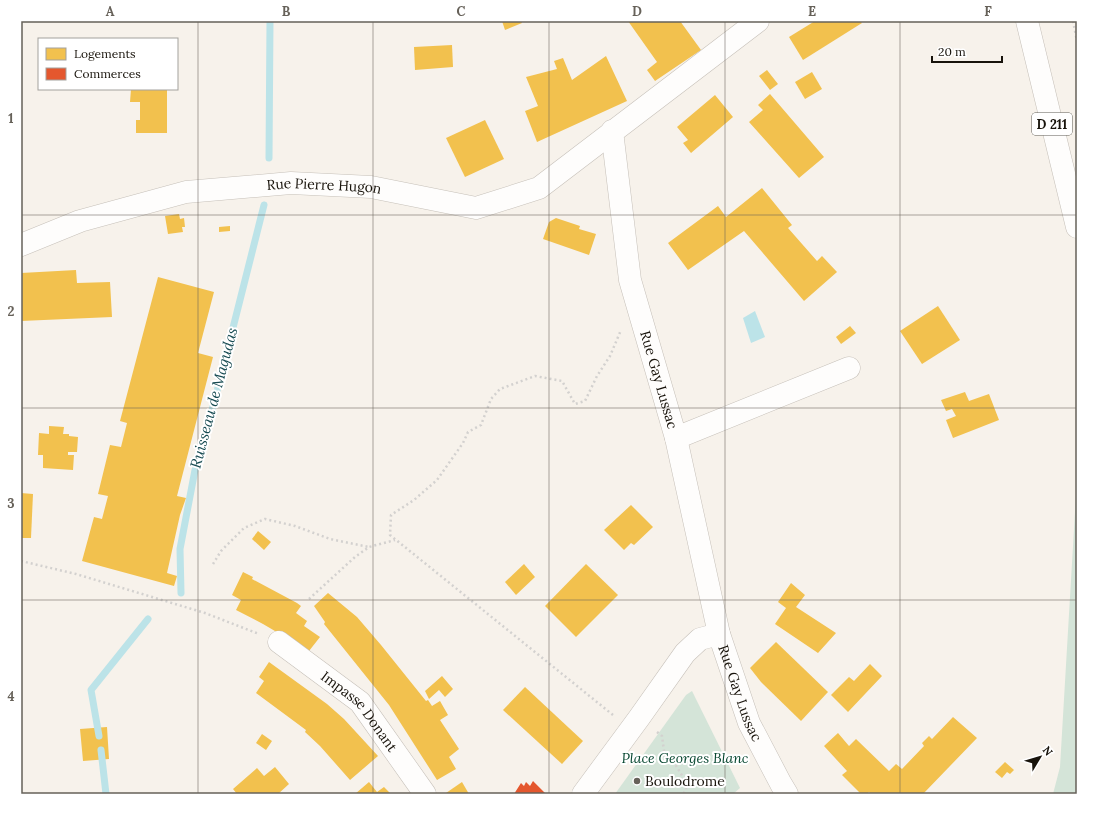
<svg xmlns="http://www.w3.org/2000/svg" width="1098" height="815" viewBox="0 0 1098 815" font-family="Lora,serif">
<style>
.green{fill:#d4e4d8}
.water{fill:#bce3e8}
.homes{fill:#f2c14e}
.shops{fill:#e4572e}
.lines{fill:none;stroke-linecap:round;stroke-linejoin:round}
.stream{stroke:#bce3e8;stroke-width:7}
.minor-casing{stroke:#c6c0b9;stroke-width:23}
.major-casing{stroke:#c6c0b9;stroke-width:23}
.path{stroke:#d3d1cf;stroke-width:2.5;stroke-dasharray:2 3;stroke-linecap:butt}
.minor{stroke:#fefdfc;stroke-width:22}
.major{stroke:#fefdfc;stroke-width:22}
.grid{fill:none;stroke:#666159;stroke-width:1;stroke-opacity:0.55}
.poi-dot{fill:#666159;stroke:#fff;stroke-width:1.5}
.labels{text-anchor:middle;stroke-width:4;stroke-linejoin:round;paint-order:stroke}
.shield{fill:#fff;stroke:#5d5a54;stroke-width:1}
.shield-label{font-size:13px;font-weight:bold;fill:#18130b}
.street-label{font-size:14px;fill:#18130b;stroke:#fff}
.park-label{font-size:14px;font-style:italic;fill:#074730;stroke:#fff}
.poi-label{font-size:14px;fill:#18130b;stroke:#fff;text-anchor:start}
.water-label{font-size:15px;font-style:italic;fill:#174b52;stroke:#fff}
.neatline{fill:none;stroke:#666159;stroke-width:1.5}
.grid-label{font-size:13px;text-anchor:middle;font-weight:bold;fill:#666159}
</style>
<rect width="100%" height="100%" fill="#f7f2eb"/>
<g class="green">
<polygon points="1077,478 1077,794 1053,794 1060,767"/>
<polygon points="692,691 740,788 733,794 615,794 686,695"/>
</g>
<polygon class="water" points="755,311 765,337 751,343 743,318"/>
<g class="homes">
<polygon points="502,21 521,21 522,23 505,30"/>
<polygon points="628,21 680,21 701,50 655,81 647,70 657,62"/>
<polygon points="815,21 860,21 862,23 803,60 789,37"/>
<polygon points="452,45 453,67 415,70 414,47"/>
<polygon points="606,56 627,101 537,142 525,111 538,106 526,77 557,69 554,61 563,58 572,80"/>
<polygon points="767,70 778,84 770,90 759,76"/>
<polygon points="812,72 822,89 805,99 795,82"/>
<polygon points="131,89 167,89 167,133 136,133 136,120 140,120 140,102 130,102"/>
<polygon points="770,94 824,157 799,178 749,122 763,110 758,105"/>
<polygon points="715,95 733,117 691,153 683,143 688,140 677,127"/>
<polygon points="485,120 504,159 465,177 446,138"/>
<polygon points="762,188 792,225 788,228 817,261 822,256 837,272 804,301 744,231 688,270 668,243 718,206 726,217"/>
<polygon points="179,214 180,219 184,218 185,227 182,227 183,232 168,234 165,216"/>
<polygon points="556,218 580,226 579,229 596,234 589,255 543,239 549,222"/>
<polygon points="230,226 230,231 219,232 219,227"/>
<polygon points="76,270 77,283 110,282 112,317 21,321 21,273"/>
<polygon points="158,277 214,292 198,353 213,357 177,496 186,498 180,515 167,573 177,576 174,586 82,561 94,517 102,519 108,496 98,494 110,445 121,447 127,423 120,421"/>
<polygon points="938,306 960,340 922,364 900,331"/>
<polygon points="850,326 856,333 841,344 836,337"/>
<polygon points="965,392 969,401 989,394 999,420 953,438 946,420 956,416 952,409 946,411 941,400"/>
<polygon points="49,426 64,427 63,434 69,434 69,436 78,437 77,452 68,452 68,455 74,455 73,470 43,468 43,455 38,455 39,433 49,434"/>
<polygon points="21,493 33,494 31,538 21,538"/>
<polygon points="631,505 653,527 634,545 631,543 624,550 604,530"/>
<polygon points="258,531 271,542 264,550 252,539"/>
<polygon points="524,564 535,577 516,595 505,582"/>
<polygon points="586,564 618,595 576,637 545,606"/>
<polygon points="243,572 253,577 252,579 297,603 301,606 296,613 307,621 304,626 320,637 309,651 263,624 236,610 241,600 232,595"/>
<polygon points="791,583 805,595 796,607 836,633 818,653 775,624 786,608 778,602"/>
<polygon points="328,593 357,617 381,645 426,701 428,700 432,706 440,701 448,715 440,720 459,749 449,757 456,769 437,780 389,705 324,624 325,622 314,606"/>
<polygon points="776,642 828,692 801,721 761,682 750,668"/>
<polygon points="269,662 327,704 344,719 378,756 350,780 320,746 305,732 306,730 256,693 264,681 259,677"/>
<polygon points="870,664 882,676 848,712 831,695 849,677 854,681"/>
<polygon points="442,676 453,689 445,697 439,690 429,699 425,691"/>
<polygon points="525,687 583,741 562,764 503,710"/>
<polygon points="953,717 977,738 923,794 871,794 869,792 867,794 861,794 842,775 847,771 824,746 838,733 849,746 856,739 889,771 896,764 902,769 924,746 922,743 929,736 932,739"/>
<polygon points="107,727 109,759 83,761 80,729"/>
<polygon points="262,734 272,741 266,750 256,743"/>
<polygon points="1005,762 1014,770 1010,774 1007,772 1002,778 995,772"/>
<polygon points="275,767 289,784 278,794 237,794 233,789 257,768 264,776"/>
<polygon points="369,782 377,792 384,787 391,794 355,794"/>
<polygon points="462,782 469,794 446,794 446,793"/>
</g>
<polygon class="shops" points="533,781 546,794 514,794 521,783 524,786 526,782 530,786"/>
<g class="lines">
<g class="stream">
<polyline points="269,158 270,21"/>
<polyline points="181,593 180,549 195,470 214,403 264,205"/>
<polyline points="99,736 91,690 148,619"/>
<polyline points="101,750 106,794"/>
</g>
<defs>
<g id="minor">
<path id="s1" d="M612 131 630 280 676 438 719 634 749 723 781 784 787 794"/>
<path id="s2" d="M21 245 80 221 186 192 291 183 371 187 476 208 539 188 758 21"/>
<polyline points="676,438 849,368"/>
<path id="s3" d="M279 642 360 702 425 794"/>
<polyline points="583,794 639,718 685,653 700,639 719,634"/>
</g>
<polyline id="major" points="1027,21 1077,227"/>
</defs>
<use href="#minor" class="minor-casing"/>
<use href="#major" class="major-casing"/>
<g class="path">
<polyline points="1073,21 1077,41"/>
<polyline points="21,561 76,574 205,613 259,634"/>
<polyline points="213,564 221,551 244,528 265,519 295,526 330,539 369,547"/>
<polyline points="309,599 355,557 369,547 395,540"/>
<polyline points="613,715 390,535 391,515 414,500 437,480 463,443 468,432 481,425 491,399 500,389 535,376 562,381 575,404 585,401 597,376 610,356 621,330"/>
<polyline points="657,732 662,736 664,751 672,759 686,782 686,790 683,794"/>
</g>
<use href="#minor" class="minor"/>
<use href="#major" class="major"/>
</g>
<path class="grid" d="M198 21V794M373 21V794M549 21V794M725 21V794M900 21V794M21 215H1077M21 408H1077M21 600H1077"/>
<circle class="poi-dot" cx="637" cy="781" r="4"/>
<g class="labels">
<rect class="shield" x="1032" y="113" width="40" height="22" rx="3"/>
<g class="shield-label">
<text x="1052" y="129">D 211</text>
</g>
<g class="street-label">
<text dy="5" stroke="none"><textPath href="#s2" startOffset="312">Rue Pierre Hugon</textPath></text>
<text dy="5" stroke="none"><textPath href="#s1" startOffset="254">Rue Gay Lussac</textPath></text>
<text dy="5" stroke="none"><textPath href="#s1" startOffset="578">Rue Gay Lussac</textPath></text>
<text dy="5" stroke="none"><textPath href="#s3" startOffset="107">Impasse Donant</textPath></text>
</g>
<g class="park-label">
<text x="685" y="763">Place Georges Blanc</text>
</g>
<g class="poi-label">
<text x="645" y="786">Boulodrome</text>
</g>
<g class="water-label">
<text transform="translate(214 398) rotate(-75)" y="5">Ruisseau de Magudas</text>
</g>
</g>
<rect width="1098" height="815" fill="none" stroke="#ffffff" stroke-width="44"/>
<rect x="38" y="38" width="140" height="52" fill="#ffffff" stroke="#a3a19d"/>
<rect x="46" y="48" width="20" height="12" fill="#f2c14e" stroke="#a3a19d"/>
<text x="74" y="58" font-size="12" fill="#18130b">Logements</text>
<rect x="46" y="68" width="20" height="12" fill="#e4572e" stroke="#a3a19d"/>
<text x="74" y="78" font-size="12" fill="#18130b">Commerces</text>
<g transform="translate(1040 757) rotate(52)" stroke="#ffffff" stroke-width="3" paint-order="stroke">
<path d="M0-3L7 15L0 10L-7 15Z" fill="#18130b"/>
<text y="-6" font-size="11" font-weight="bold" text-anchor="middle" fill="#18130b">N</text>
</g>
<path d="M932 56v6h70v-6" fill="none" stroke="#18130b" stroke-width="2"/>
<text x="938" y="56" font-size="12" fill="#18130b" stroke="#ffffff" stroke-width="3" paint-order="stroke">20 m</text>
<rect x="22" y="22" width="1054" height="771" class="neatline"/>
<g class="grid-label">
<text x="110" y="16">A</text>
<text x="286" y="16">B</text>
<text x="461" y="16">C</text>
<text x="637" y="16">D</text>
<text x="812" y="16">E</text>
<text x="988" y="16">F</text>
<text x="11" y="123">1</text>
<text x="11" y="316">2</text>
<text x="11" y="508">3</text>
<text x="11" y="701">4</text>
</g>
</svg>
